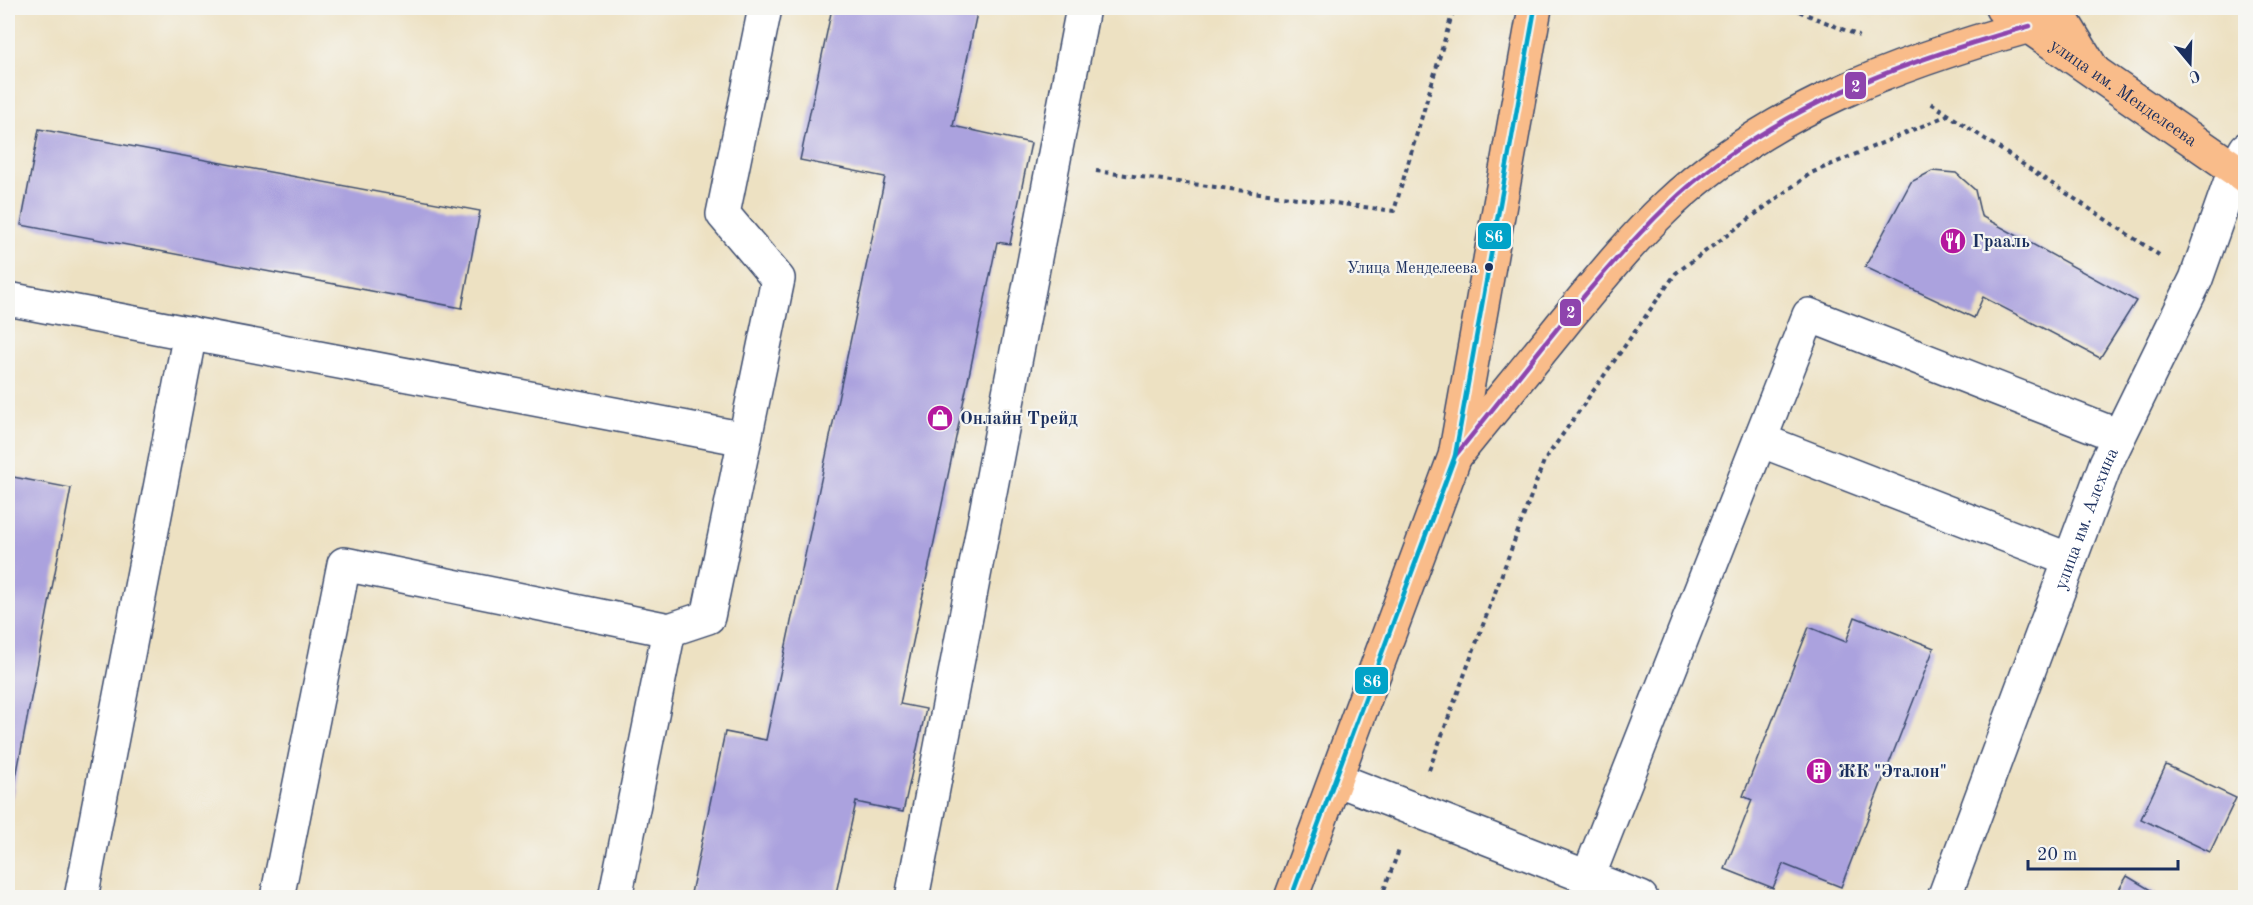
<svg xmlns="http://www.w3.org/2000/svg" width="2253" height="905" viewBox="0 0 2253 905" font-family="'Old Standard TT',serif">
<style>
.building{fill:#aba2de}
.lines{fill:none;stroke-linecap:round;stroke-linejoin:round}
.minor-casing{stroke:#3a4a6d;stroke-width:36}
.major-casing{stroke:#3a4a6d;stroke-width:36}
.highway-casing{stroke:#3a4a6d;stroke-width:36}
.path{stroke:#3a4a6d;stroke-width:4;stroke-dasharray:4.5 4.5;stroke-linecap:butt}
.minor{stroke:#fff;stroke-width:33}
.major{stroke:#f9bc8a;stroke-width:33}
.highway{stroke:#f9bc8a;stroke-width:33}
.bus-1-casing{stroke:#f6f6f2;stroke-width:9}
.bus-2-casing{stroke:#f6f6f2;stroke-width:9}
.bus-1{stroke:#8e44ad;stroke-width:4.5}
.bus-2{stroke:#01a3c8;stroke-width:4.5}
.bus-dot{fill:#1b2f5e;stroke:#f6f6f2;stroke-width:2}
.labels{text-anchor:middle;stroke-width:4.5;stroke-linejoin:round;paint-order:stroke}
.bus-label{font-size:16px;fill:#1b2f5e;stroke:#f6f6f2;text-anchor:end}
.street-label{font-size:18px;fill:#1b2f5e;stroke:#f6f6f2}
.poi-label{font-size:18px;font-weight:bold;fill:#1b2f5e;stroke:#f6f6f2;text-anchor:start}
.line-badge{stroke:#f6f6f2;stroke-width:2}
.badge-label{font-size:16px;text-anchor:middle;font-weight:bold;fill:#fff}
</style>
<rect width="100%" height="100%" fill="#f6f6f2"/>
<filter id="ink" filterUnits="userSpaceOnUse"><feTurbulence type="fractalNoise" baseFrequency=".0167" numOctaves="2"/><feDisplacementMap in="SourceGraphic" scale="12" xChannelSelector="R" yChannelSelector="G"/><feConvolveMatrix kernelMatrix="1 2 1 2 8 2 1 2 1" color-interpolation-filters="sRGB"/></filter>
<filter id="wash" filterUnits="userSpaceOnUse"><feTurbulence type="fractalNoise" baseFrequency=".008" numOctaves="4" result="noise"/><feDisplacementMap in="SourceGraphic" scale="24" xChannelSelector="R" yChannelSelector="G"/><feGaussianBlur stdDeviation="1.35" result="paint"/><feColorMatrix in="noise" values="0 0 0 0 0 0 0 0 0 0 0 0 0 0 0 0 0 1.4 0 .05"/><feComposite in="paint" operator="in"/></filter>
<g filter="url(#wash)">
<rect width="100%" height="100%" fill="#ede1c2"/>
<g id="blocks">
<g class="building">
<polygon points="832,8 978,8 953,126 1031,143 1010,244 997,242 900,704 926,709 903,812 856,802 835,898 690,898 725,732 766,740 885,177 800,160"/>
<polygon points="39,129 480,211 462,308 21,225"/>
<polygon points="1932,171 1956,173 1975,190 1981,216 2136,301 2100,358 1983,297 1974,318 1865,267 1911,182"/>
<polygon points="8,476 71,488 9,814 8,814"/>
<polygon points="1855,617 1934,648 1841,887 1783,864 1773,888 1725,869 1752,800 1743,796 1809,627 1846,642"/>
<polygon points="2166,765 2236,798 2210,852 2141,819"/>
<polygon points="2127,876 2164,898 2114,898"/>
</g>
</g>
</g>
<g filter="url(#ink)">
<use href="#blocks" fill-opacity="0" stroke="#3a4a6d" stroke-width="1.5"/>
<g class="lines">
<defs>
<g id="minor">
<polyline points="8,299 745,439"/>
<polyline points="1760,440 2070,560"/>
<polyline points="669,630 708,617 778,279 723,214 765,8"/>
<polyline points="1336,779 1641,898"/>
<polyline points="1588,877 1809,315 2119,436"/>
<polyline points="81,898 190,333"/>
<polyline points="277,898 344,564 669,630 615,898"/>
<polyline points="912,898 1083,8"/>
<path id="s1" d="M1944 898 2106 463 2196 279 2235 169 2246 149"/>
</g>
<g id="major">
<path id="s2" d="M2002 8 2246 177"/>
</g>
<g id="highway">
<polyline points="2055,8 2093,70"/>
<path d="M1456 455C1492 410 1529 366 1565 321 1598 281 1630 241 1667 206 1767 111 1900 62 2030 26"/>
<polyline points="1291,898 1455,456 1535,8"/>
</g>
</defs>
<use href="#minor" class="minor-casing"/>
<use href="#major" class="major-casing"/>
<use href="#highway" class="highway-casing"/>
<g class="path">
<polyline points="1791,8 1859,36"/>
<polyline points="1931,103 2159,255"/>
<polyline points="1096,171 1394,211 1454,8"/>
<polyline points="1429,770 1544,461 1676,273 1811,173 1948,115"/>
<polyline points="1381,898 1399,850"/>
</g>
<use href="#minor" class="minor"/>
<use href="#major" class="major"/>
<use href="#highway" class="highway"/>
<defs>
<path id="bus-1" d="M1455 456C1524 372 1589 282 1667 206 1765 111 1901 62 2030 26"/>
<polyline id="bus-2" points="1291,898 1455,456 1535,8"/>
</defs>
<use href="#bus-1" class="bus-1-casing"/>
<use href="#bus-2" class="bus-2-casing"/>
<use href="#bus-1" class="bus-1"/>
<use href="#bus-2" class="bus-2"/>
</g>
</g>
<defs>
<symbol id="restaurant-disc" viewBox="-11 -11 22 22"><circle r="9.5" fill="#b5179e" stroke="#f6f6f2"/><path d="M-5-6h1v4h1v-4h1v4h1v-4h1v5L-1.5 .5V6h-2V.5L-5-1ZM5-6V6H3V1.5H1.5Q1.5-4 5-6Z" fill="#fff"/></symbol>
<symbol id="shop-disc" viewBox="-11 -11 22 22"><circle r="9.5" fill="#b5179e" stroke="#f6f6f2"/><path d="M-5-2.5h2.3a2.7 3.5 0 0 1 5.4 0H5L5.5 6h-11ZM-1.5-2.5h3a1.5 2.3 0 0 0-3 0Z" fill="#fff"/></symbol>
<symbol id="building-disc" viewBox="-11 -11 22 22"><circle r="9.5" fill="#b5179e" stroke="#f6f6f2"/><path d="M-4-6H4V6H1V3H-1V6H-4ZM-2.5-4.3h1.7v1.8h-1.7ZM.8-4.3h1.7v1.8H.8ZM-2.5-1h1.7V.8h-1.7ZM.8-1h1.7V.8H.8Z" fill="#fff"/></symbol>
</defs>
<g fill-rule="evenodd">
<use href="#restaurant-disc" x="1938" y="226" width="30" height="30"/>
<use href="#shop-disc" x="925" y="403" width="30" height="30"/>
<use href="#building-disc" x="1804" y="756" width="30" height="30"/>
</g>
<circle class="bus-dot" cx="1489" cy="267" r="5"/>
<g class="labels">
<g class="bus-label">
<text x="1478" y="273">Улица Менделеева</text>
</g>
<g class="street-label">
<text dy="6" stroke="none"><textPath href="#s2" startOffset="148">улица им. Менделеева</textPath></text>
<text dy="6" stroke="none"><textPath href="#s1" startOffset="405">улица им. Алехина</textPath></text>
</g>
<g class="poi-label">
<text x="1972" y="247">Грааль</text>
<text x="960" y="424">Онлайн Трейд</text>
<text x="1838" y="777">ЖК "Эталон"</text>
</g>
</g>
<g class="line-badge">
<rect x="1844" y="71" width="23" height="29" rx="6" fill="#8e44ad"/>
<rect x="1477" y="222" width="35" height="28" rx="6" fill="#01a3c8"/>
<rect x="1559" y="298" width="23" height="29" rx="6" fill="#8e44ad"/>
<rect x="1354" y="666" width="35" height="29" rx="6" fill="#01a3c8"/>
</g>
<g class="badge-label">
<text x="1856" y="92">2</text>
<text x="1494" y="242">86</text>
<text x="1571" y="318">2</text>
<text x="1372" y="687">86</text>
</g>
<rect width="2253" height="905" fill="none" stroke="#f6f6f2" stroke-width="30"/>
<g transform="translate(2190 63) rotate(161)" stroke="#f6f6f2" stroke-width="4.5" paint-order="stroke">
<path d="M0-4.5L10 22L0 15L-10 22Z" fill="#1b2f5e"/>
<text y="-9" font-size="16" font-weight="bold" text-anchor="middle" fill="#1b2f5e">С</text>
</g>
<path d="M2028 860v9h150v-9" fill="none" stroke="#1b2f5e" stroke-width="3"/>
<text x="2037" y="860" font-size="18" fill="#1b2f5e" stroke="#f6f6f2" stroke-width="4.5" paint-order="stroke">20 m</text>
</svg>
